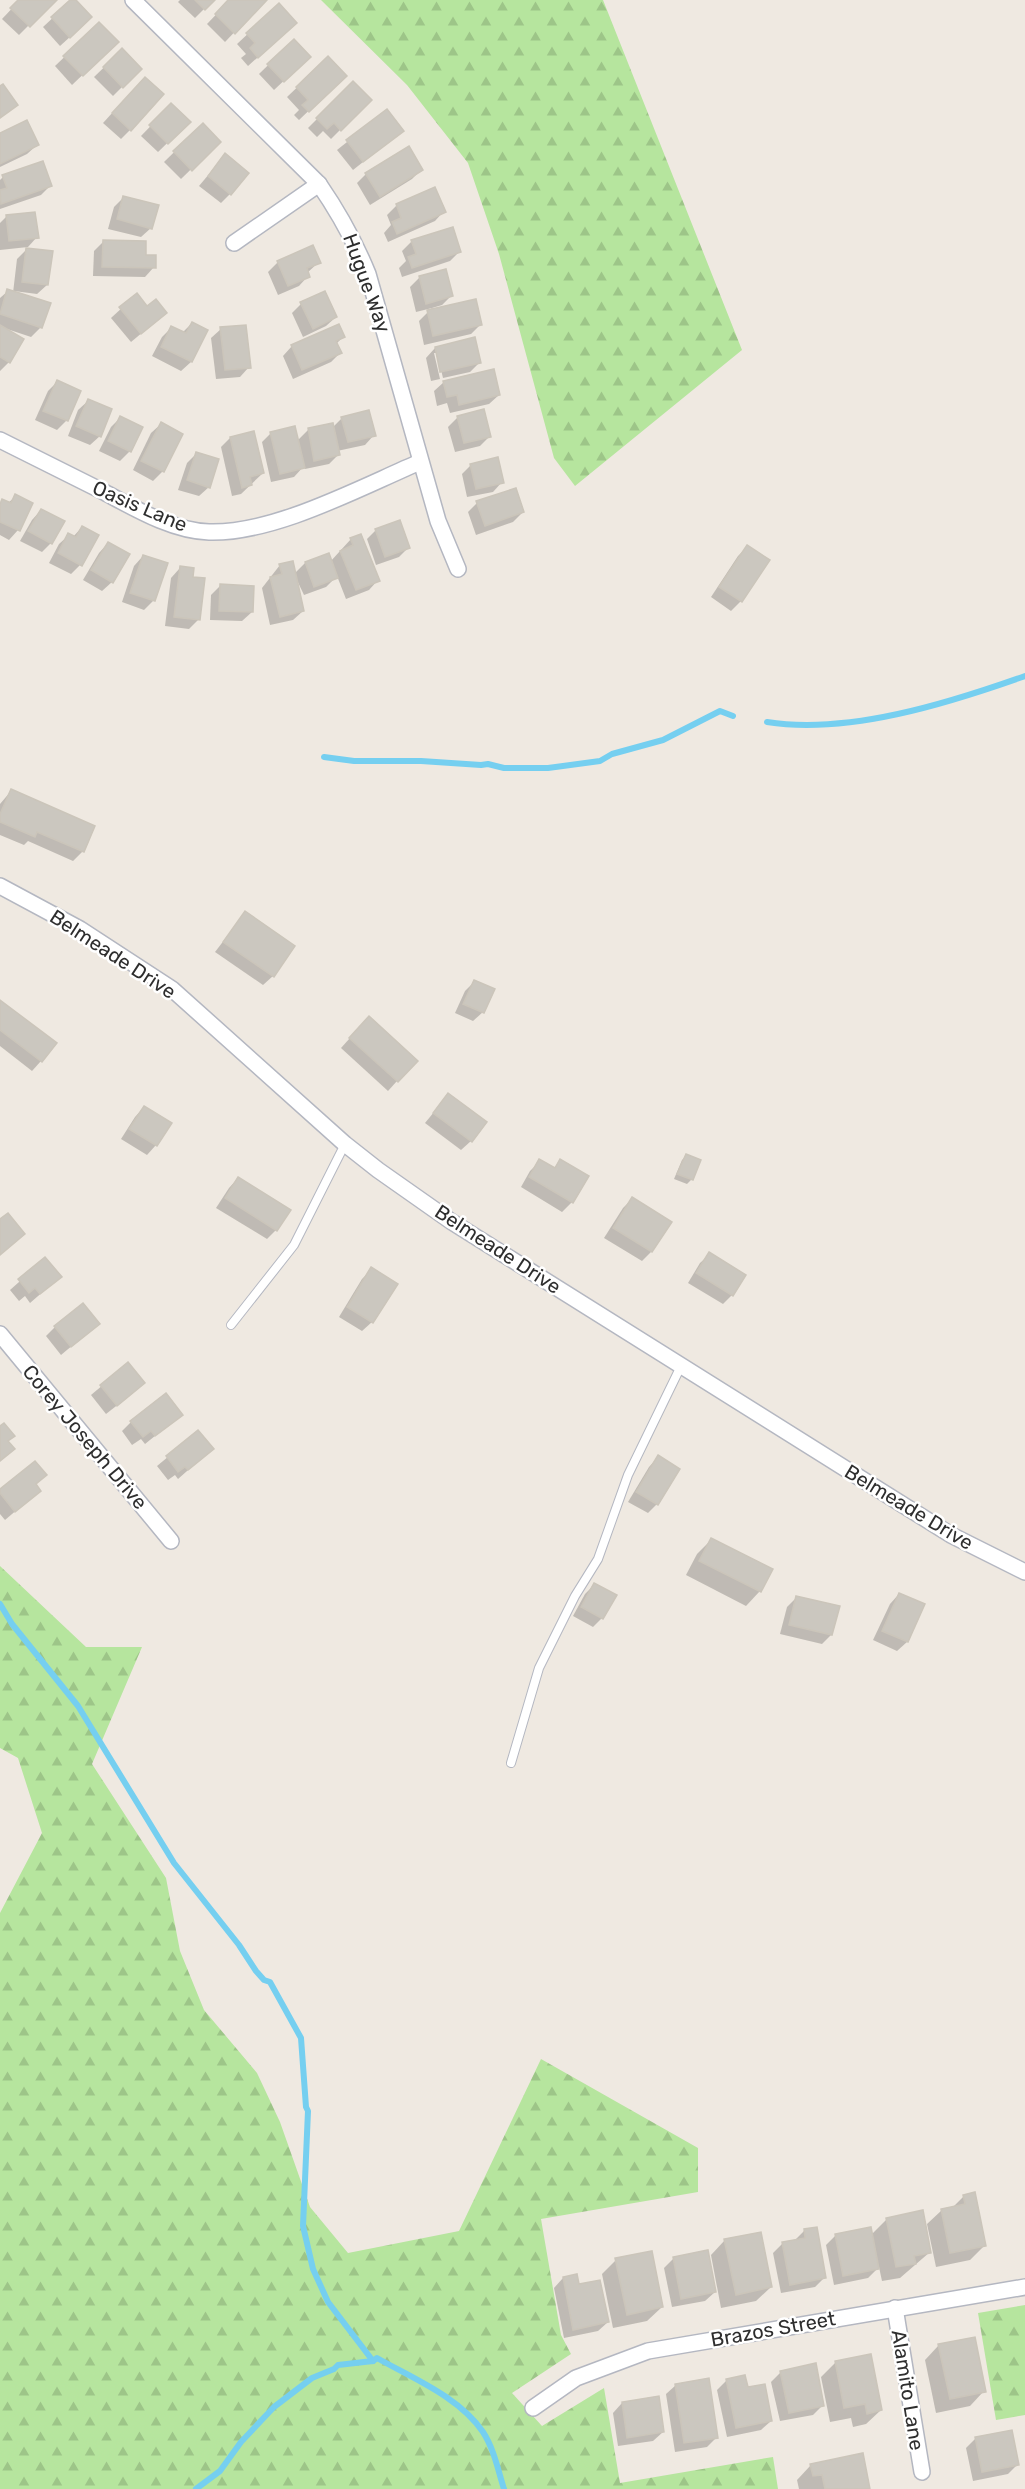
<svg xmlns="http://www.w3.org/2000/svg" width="1025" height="2489" viewBox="0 0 1025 2489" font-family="Rubik,sans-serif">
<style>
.forest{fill:url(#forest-firs)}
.shadow{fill:#0003}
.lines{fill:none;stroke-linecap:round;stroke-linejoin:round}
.stream{stroke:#75cff0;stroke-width:6}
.building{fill:#cbc7bf;stroke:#cbc5ba;stroke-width:1.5}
.service-casing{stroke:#b4b7c1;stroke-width:10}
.minor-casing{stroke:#b4b7c1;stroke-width:18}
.service{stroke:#fff;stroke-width:8}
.minor{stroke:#fff;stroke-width:15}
.labels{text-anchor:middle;stroke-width:5;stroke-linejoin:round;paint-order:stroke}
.street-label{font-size:20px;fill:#2e2e2e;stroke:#fff}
</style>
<defs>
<pattern id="forest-firs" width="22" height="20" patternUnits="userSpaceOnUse" patternTransform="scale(1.5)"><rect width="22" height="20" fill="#b6e59e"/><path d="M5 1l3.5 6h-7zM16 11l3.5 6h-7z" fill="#9dc588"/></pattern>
</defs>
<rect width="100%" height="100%" fill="#efe9e1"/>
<g class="forest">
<polygon points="321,0 603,0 742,350 575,486 554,458 499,254 468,163 407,85"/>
<polygon points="0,1566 86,1647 142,1647 92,1764 166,1878 180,1951 204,2010 257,2073 280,2122 310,2207 348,2253 459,2231 541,2059 698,2148 698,2192 541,2219 561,2335 571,2354 512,2393 542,2426 604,2388 620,2483 773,2457 778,2489 0,2489 0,1913 42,1833 18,1758 0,1748"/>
<polygon points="1025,2305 1025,2415 996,2420 978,2313"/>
</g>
<g class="shadow">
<polygon points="20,0 54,0 19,35 2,19"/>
<polygon points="72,0 74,0 81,27 60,46 43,27"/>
<polygon points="180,0 213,0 195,18 178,2"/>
<polygon points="230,0 265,0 225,42 207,24"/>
<polygon points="279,5 286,32 248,66 241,58 246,54 237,44"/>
<polygon points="99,24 117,42 72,85 55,66"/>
<polygon points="293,41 309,57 274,90 259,74"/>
<polygon points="122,50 140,69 113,96 94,77"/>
<polygon points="328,58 345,76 299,120 294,115 299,110 287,97"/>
<polygon points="353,83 370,100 331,139 323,131 317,137 308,128"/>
<polygon points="135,88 130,130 121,139 103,123"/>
<polygon points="171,105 189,122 158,152 141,136"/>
<polygon points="386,111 402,131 353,170 337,150"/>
<polygon points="202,125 219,142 181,179 164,162"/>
<polygon points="0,135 37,145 27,154 0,167"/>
<polygon points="225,155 230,194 221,203 199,186"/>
<polygon points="422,169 412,179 370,205 357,183 366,174"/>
<polygon points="3,177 51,185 41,195 0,209 0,180"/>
<polygon points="434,189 444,211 435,221 388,242 384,233 391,225 387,215 396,206"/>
<polygon points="124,197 151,228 141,237 108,229 114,207"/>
<polygon points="6,217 37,237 28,247 0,250 0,223"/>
<polygon points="412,241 459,252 450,261 402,277 399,268 406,261 402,251"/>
<polygon points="103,242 144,256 154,267 145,277 93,276 94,251"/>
<polygon points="27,249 47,285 37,294 14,291 41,327 31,337 4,328 9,362 0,371 0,298 8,291 13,293 17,259"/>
<polygon points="278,262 319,262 307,273 308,276 299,286 278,295 268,272"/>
<polygon points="445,271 451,296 442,305 432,308 433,311 480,325 471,334 424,345 419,321 432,308 416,312 410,287 419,278"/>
<polygon points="136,295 155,322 131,342 111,318"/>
<polygon points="301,304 336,317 326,326 303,337 292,313"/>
<polygon points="192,323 206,330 191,362 181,371 152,356 162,337 171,328 182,333"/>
<polygon points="221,329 249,367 240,377 216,379 211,338"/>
<polygon points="343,337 336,344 340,353 331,362 293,379 283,356 292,346"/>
<polygon points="435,348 479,363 470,372 443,378 437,353 434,353 440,379 431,381 426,358"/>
<polygon points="57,382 79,392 66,421 57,430 35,420 48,391"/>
<polygon points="444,382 499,395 489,404 450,413 447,403 437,406 434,391"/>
<polygon points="88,401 100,436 90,445 68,436 78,410"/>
<polygon points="458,417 490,436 480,446 455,452 448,427"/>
<polygon points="120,418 141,428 130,451 120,461 99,451 111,427"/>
<polygon points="342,418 374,435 365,445 337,451 338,455 329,464 305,469 304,466 294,477 271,482 262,442 271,433 297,441 308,430 332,428"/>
<polygon points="161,424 181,434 162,472 153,481 133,470 151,433"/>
<polygon points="230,438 263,473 241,494 232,496 221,447"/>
<polygon points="196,454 209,487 199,496 178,490 187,463"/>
<polygon points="471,465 502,482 493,492 467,497 462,474"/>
<polygon points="16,496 31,504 18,530 9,540 0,535 0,503 3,501 8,503"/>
<polygon points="477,503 523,512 513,522 476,535 468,512"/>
<polygon points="41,510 51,543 42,552 20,541 32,520"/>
<polygon points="82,527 80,565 71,574 49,563 59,544 69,535 73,537"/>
<polygon points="376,530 408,548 399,557 376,565 367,539"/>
<polygon points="351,539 378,580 369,590 346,599 337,576 326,587 304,595 294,574 305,563 328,555 330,562"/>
<polygon points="108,543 112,582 102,591 83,580 99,553"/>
<polygon points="747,547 741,601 731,611 711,597 738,556"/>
<polygon points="143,556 154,600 144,610 122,602 134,566"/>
<polygon points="280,565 303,611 293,620 270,625 262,588"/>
<polygon points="180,568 191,578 199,619 189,629 165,626 171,578"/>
<polygon points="220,586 252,612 242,621 210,620 211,595"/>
<polygon points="11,791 83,851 73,861 28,841 24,845 0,835 0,804"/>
<polygon points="245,913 273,976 263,985 215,952"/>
<polygon points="474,982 483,1012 473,1021 455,1013 465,991"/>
<polygon points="0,1002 41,1061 32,1071 0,1046"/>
<polygon points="359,1028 397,1081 388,1091 341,1048"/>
<polygon points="448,1095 471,1141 461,1150 425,1123"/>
<polygon points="144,1107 156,1145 147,1155 121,1139 135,1117"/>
<polygon points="686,1156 699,1161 691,1180 687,1184 674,1179 682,1160"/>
<polygon points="540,1161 553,1169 560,1161 587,1177 572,1202 562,1212 521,1187 530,1171"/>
<polygon points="238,1178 276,1230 267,1239 216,1208 229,1188"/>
<polygon points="632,1199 651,1252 642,1261 604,1238 623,1208"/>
<polygon points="710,1254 732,1295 723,1304 688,1283 700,1263"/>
<polygon points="45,1259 60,1277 30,1303 25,1296 19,1301 10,1290"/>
<polygon points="372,1269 372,1322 362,1331 339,1317 362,1279"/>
<polygon points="98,1324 61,1355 46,1336 55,1327"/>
<polygon points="128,1364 134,1392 106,1414 91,1395"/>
<polygon points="181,1415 145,1444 141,1439 132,1445 122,1431 131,1422"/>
<polygon points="198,1432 212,1449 178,1479 175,1475 168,1480 157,1466"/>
<polygon points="658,1457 657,1504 648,1513 628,1502 649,1467"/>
<polygon points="34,1485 39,1491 5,1520 0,1514 0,1491"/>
<polygon points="712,1539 760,1591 746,1606 686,1575 697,1554"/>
<polygon points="594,1585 602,1618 593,1627 573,1616 585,1594"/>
<polygon points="899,1594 923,1605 907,1642 897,1651 873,1640 890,1604"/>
<polygon points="797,1597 831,1635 822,1644 780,1634 787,1607"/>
<polygon points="964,2196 985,2245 970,2260 936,2267 927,2224 942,2210 952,2208"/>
<polygon points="887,2219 930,2252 900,2278 882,2281 879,2267 868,2278 834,2285 826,2245 836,2235 871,2235"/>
<polygon points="804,2231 825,2277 815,2287 781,2293 773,2253 782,2244 795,2240"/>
<polygon points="725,2240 771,2287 756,2301 721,2308 711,2255"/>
<polygon points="674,2258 715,2292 705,2301 672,2307 664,2268"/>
<polygon points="616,2260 662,2307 647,2321 613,2328 602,2274"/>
<polygon points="563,2278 577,2286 608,2322 598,2331 564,2338 554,2288"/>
<polygon points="939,2345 984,2391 970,2406 936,2413 925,2360"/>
<polygon points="836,2362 881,2410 866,2424 853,2427 851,2418 830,2422 821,2377"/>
<polygon points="781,2372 823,2405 813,2415 780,2421 771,2382"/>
<polygon points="727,2380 747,2389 771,2421 761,2430 727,2437 717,2390"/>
<polygon points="676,2385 716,2438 707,2447 675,2452 666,2394"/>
<polygon points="622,2403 663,2432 653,2441 618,2446 613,2413"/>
<polygon points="976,2438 1018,2464 1008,2474 973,2481 966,2448"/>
<polygon points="811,2465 868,2489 799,2489 797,2480"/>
</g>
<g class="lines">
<g class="stream">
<path d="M767 722C848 735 949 703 1025 676"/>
<polyline points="324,757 354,761 421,761 481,765 488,764 504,768 548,768 600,761 612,754 663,740 720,711 733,716"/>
<polyline points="0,1604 12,1624 78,1706 174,1863 239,1945 256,1971 264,1980 270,1982 301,2038 306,2107 308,2111 303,2226 313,2269 328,2302 373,2361"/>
<path d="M196 2489 220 2471 241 2442 274 2407 312 2378 334 2369 338 2365 373 2361 377 2358C414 2379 459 2397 483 2432 494 2449 498 2470 504 2489"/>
</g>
</g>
<g class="building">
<polygon points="18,0 57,0 30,27 10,8"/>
<polygon points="70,0 76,0 92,17 70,38 51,17"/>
<polygon points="195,0 215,0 205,10"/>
<polygon points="228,0 267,0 235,34 215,14"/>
<polygon points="279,3 297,23 258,58 250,48 255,43 246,33"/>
<polygon points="99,22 119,42 83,76 63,56"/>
<polygon points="294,39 311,57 284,82 267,64"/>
<polygon points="122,48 142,69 123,88 103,67"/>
<polygon points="328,56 347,76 309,112 302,105 308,100 296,87"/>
<polygon points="145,77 164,94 131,131 112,113"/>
<polygon points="353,81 372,100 341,131 334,123 327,129 316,118"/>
<polygon points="3,84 18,105 0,118 0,86"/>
<polygon points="171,103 191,122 168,144 149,125"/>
<polygon points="387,109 404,131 363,162 346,140"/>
<polygon points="27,120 39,145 0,164 0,133"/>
<polygon points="203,123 221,142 192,171 173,151"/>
<polygon points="409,146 423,170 380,197 365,173"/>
<polygon points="225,153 249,173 231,195 208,176"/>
<polygon points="43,161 52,186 1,204 0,190 7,188 2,175"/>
<polygon points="435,187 446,212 397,234 392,222 401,218 396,204"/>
<polygon points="123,196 159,205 152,229 117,219"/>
<polygon points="35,212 39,238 9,241 6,215"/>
<polygon points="453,227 461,252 412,268 408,257 416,254 411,240"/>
<polygon points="103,240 146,241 146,255 156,255 156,268 102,267"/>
<polygon points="313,245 321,263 307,268 310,277 288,286 277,261"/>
<polygon points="26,248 53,251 48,285 22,282"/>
<polygon points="446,269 453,296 426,304 419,276"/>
<polygon points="7,289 51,303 42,328 0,314"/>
<polygon points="325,291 337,317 313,329 300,302"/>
<polygon points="137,293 147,306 156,299 167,313 141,334 119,307"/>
<polygon points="476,299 482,325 433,336 427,310"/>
<polygon points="192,322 208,330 192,362 161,347 171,326 186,333"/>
<polygon points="339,324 345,337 336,341 342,353 302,370 291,345"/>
<polygon points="0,325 24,339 10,363 0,357"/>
<polygon points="246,325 251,368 225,370 220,327"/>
<polygon points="475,337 481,363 440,372 435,347"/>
<polygon points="494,369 500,395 459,405 457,395 447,397 443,381"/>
<polygon points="57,380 81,391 68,421 43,411"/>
<polygon points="88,399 112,409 101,437 76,426"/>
<polygon points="484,409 491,437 464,443 457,416"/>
<polygon points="369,410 376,436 348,442 341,417"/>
<polygon points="120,416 143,427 131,452 108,441"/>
<polygon points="161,422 183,434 164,472 141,461"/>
<polygon points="333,423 340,455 314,461 308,428"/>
<polygon points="295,426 305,468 280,474 270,432"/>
<polygon points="254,431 264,473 250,477 252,485 242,488 230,437"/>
<polygon points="196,452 219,459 210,488 187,480"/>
<polygon points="498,457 504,483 476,489 470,464"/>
<polygon points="516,488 524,512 485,526 476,501"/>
<polygon points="15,494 33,503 20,531 0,522 0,504 2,499 11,503"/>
<polygon points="41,509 65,521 52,544 28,531"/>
<polygon points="400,520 410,548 385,557 375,529"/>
<polygon points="82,526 99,535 82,566 58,553 68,533 76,537"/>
<polygon points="361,534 380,581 356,590 340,551 353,545 350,538"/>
<polygon points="108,542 130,554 113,583 91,570"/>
<polygon points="747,545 770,560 742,602 719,587"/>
<polygon points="329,553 338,578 314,587 305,562"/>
<polygon points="143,555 168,563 155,601 130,593"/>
<polygon points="293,561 304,611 280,617 270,577 282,574 279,564"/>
<polygon points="180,566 194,568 193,577 205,578 200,620 174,617"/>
<polygon points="220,584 254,586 253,612 219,611"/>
<polygon points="11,789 95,826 84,852 37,832 35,837 0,822 0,814"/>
<polygon points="245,911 295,946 274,977 223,942"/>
<polygon points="474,980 495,989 484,1013 463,1004"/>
<polygon points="0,1000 57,1043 42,1062 0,1030"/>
<polygon points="369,1016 418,1061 398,1082 349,1038"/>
<polygon points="448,1093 487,1122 472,1142 433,1113"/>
<polygon points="144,1106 172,1123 157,1146 129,1129"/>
<polygon points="686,1154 701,1160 693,1180 677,1174"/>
<polygon points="539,1159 555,1168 560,1159 589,1176 573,1203 529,1177"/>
<polygon points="238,1177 291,1210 277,1231 225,1198"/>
<polygon points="632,1197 672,1222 652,1252 613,1228"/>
<polygon points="8,1213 25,1234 0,1255 0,1219"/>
<polygon points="709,1252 746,1275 733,1296 696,1273"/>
<polygon points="45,1257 62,1277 40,1294 35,1288 29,1293 18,1279"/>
<polygon points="371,1267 398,1284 373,1323 347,1307"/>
<polygon points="83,1303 100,1324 71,1347 54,1326"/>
<polygon points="128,1362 145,1383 117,1406 100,1385"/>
<polygon points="166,1393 183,1415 155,1436 151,1431 143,1437 130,1421"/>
<polygon points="4,1423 15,1436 8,1441 15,1449 0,1461 0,1426"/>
<polygon points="198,1430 214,1449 188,1470 185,1467 178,1472 166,1456"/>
<polygon points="658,1455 680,1469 658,1505 636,1492"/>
<polygon points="35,1461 47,1475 36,1484 41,1491 15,1512 0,1493 0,1489"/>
<polygon points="711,1538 773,1569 761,1592 699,1561"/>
<polygon points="594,1583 617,1595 603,1619 581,1607"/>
<polygon points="899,1593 925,1604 908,1642 882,1631"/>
<polygon points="796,1596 840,1606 832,1635 789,1625"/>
<polygon points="975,2192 986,2246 950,2253 941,2209 965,2204 963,2195"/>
<polygon points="923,2210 931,2253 914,2256 916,2264 896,2267 886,2218"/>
<polygon points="817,2227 826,2278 790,2285 782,2242 805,2238 804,2229"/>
<polygon points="871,2227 879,2269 843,2276 835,2234"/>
<polygon points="761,2232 772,2287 736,2295 724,2239"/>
<polygon points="708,2250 716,2292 681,2299 673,2257"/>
<polygon points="652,2251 663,2307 627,2315 615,2258"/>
<polygon points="577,2274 579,2284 600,2280 609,2322 573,2330 563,2277"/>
<polygon points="975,2337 986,2392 950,2399 938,2344"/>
<polygon points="871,2354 882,2410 867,2414 865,2404 844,2408 835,2361"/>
<polygon points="816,2363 824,2406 789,2413 780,2371"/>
<polygon points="745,2375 748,2387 765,2384 772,2421 736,2428 726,2379"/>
<polygon points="709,2378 718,2438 684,2443 675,2384"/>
<polygon points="659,2396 664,2432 627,2438 622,2402"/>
<polygon points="1012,2430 1019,2465 982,2472 975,2437"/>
<polygon points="863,2453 870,2489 825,2489 822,2475 813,2476 810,2464"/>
</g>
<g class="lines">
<defs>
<g id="service">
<polyline points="231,1325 294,1245 345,1144"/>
<polyline points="511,1763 539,1668 575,1596 598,1559 628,1475 681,1366"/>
</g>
<g id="minor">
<path d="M133 0 319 184C339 213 355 242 368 274L438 521 458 569"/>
<polyline points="234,243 319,184"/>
<path d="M0 440C34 457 68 474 102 491 134 508 172 531 209 532 274 534 359 488 420 462"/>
<polyline points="0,886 80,929 172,989 345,1144 378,1170 452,1222 951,1535 1025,1572"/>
<polyline points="0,1334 171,1541"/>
<polyline points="895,2308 922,2472"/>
<polyline points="533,2408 576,2378 648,2351 1025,2287"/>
</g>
</defs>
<use href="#service" class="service-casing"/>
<use href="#minor" class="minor-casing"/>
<use href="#service" class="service"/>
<use href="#minor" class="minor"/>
</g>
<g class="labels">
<g class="street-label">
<text transform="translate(367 283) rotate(70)" y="7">Hugue Way</text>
<text transform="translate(140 506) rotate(23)" y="7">Oasis Lane</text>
<text transform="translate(113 954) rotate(33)" y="7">Belmeade Drive</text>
<text transform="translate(498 1249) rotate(33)" y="7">Belmeade Drive</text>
<text transform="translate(85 1437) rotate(50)" y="7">Corey Joseph Drive</text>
<text transform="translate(909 1507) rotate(31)" y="7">Belmeade Drive</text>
<text transform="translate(773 2329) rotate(-10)" y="7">Brazos Street</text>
<text transform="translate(908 2390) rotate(81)" y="7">Alamito Lane</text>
</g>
</g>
</svg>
